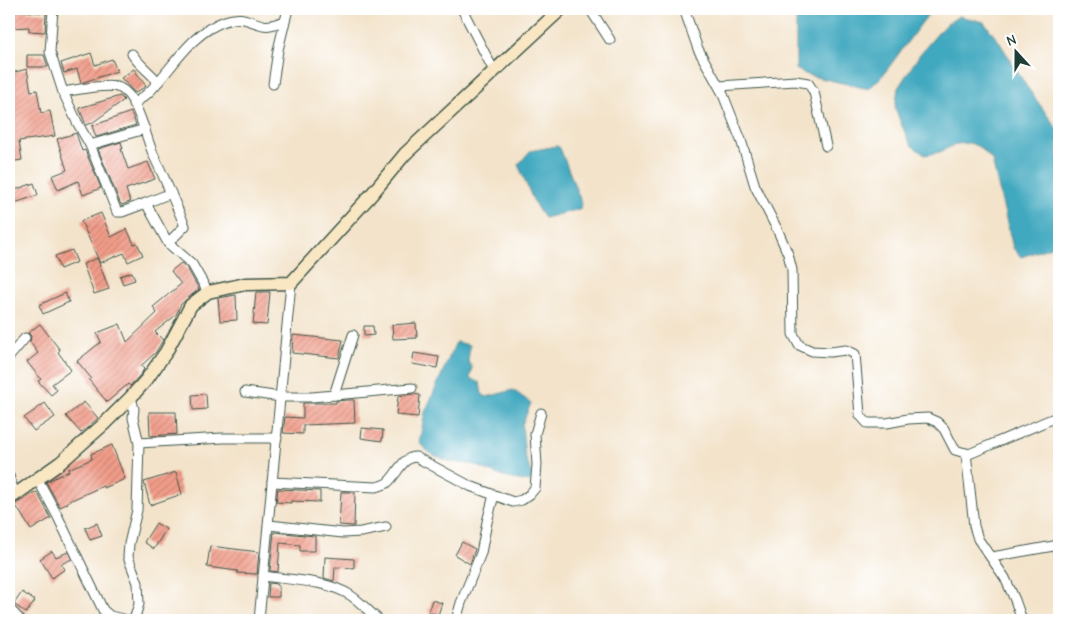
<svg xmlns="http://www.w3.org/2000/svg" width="1068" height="629" viewBox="0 0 1068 629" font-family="'Comic Neue',sans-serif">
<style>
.water{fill:#3fa8bf;stroke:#2f727a}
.building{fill:url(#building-hatch)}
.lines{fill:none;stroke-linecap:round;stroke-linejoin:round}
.street-casing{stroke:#3f564a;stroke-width:11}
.secondary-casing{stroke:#3f564a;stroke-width:15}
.street{stroke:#fff;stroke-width:9}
.secondary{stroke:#f9e7c3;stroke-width:12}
</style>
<defs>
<pattern id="building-hatch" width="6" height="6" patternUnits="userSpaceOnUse" patternTransform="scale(1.25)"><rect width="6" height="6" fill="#f39d8a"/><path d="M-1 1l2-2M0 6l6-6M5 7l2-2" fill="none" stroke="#c48172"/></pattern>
</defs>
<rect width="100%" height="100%" fill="#fff"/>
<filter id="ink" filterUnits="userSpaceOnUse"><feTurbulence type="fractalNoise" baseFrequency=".02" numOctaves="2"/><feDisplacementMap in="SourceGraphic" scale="10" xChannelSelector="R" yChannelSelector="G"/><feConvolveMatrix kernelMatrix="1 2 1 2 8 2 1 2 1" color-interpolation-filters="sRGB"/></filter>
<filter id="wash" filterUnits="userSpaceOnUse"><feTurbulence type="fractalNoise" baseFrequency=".0096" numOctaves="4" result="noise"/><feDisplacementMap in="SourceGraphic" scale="20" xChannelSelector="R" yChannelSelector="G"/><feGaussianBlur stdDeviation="1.12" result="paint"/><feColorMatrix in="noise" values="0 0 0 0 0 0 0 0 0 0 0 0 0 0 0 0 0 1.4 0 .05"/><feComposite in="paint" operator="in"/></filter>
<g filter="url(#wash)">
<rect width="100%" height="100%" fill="#f3e3ca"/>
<g class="water">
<polygon points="796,9 932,9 883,75 869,89 807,75 796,69"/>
<polygon points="959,16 984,22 1000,43 1025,84 1058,130 1059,244 1057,245 1021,257 1013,248 992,160 981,148 970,143 956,144 940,152 925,155 911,145 902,126 895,108 898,88 920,54 944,26"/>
<path d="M557 146 560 148 582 204 580 209 544 218C532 203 527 183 518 165L530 151Z"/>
<polygon points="456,342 470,345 468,362 472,367 470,378 480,383 482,394 487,397 513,390 531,403 522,425 525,456 533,478 529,482 503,477 475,465 451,462 431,454 419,443 425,412"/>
</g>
<g id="blocks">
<g class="building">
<polygon points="10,9 22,9 22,11 46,13 45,32 29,31 29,27 10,28"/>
<polygon points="91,53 95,65 112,59 117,71 81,83 77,69 64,73 61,63"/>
<polygon points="27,55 44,55 48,67 27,67"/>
<polygon points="27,69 31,91 37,90 41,113 50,111 55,136 19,141 22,160 9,162 9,86 14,85 11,73"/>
<polygon points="134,69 146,86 135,93 121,78"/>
<polygon points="120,96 124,100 92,123 86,125 79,108"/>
<polygon points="131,112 136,125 96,137 92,126"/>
<polygon points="76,133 82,151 85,150 101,188 83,195 78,181 58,190 52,176 67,170 57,139"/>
<polygon points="121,142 123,149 121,149 128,169 148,162 155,179 126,189 130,202 121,205 98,149"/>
<polygon points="34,183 38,195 9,205 9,192"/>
<polygon points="101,213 111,237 127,229 134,244 137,243 143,255 128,262 124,253 100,263 81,221"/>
<polygon points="72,250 77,262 60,269 55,256"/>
<polygon points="97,258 109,289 94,294 83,264"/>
<polygon points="181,263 187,268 199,289 181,304 176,315 155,332 163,340 156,352 141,366 144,369 141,374 130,386 128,384 107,402 89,380 91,378 77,361 101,342 97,333 120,324 127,342 157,313 153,307 181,284 171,271"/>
<polygon points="132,272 135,280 123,284 120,276"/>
<polygon points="256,292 270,292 267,325 253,324"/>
<polygon points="65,293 69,302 43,314 39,305"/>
<polygon points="236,295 237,320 220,321 218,298"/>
<polygon points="416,323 417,338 393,339 392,325"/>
<polygon points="40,324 60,350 58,352 71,370 52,384 57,390 51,395 38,381 41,379 27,362 38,353 30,342 31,336 28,333"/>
<polygon points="364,326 373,326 374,335 364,336"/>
<polygon points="293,335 343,340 339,358 292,353"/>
<polygon points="414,353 439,357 437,368 412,364"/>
<polygon points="206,394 207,409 193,410 192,395"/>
<polygon points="413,394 420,395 418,417 396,415 398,396"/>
<polygon points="347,400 354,400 355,423 303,425 303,434 283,433 285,417 303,418 303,403 336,403 336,401"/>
<polygon points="84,402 98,418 81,433 66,416"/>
<polygon points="45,403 55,417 34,431 24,418"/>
<polygon points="149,412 176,412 177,434 150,436"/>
<polygon points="362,428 383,430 382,441 361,438"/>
<polygon points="112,445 125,479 104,488 103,486 67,502 68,503 60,507 46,482 69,471 68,469 92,459 91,454"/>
<polygon points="176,472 182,494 150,505 144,482"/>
<polygon points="278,489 320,491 320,502 291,501 291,503 276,502"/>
<polygon points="37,492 51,518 31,530 15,504"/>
<polygon points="341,492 355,492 354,526 339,525"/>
<polygon points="97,523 102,536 90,540 85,528"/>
<polygon points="156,523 166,529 154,549 144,542"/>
<polygon points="274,532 315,536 315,551 300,551 300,545 280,543 278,572 270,571"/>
<polygon points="462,542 475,549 470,564 455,555"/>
<polygon points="210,546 259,552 257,574 237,573 238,571 207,567"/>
<polygon points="52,551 56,557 68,552 72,559 61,564 65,569 52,578 40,559"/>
<polygon points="325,557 354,559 354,568 335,567 334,581 324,578"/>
<polygon points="269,583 277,584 277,586 279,586 279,597 268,597"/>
<polygon points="22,592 35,601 26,613 14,604"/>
<polygon points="432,600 442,603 438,615 428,612"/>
</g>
</g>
</g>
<g filter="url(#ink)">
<use href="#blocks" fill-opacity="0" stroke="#3f564a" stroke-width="1"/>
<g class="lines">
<defs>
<g id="street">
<path d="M53 9 50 52 63 92C76 90 108 83 120 88 138 96 146 139 154 156 165 179 175 203 185 226L168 243 192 264 208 292"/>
<polyline points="462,9 494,71"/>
<polyline points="590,9 610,40"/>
<polyline points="684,9 698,49 722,92 741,140 755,186 778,231 788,254 792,270 793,334 799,345 812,351 830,352 846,350 855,354 860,415 867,423 887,423 908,419 928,418 937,422 944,429 955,450 969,454 1059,416"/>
<path d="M132 54C139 65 150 72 158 82"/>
<polyline points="273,84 278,50 288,9"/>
<polyline points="719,86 796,81 808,83 814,92 826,146"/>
<polyline points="63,92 77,122 90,145"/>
<path d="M133 104C139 100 144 97 149 92 173 68 190 33 225 21 244 15 246 21 263 25 270 27 278 23 285 21"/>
<polyline points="145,129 90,145 117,212 122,212 146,203"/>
<polyline points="168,243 146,203 171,193"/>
<polyline points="9,357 25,338"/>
<polyline points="245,392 281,397 312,397 412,388"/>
<polyline points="334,395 353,335"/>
<polyline points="131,397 134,409 133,418 139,443 137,510 129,544 128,557 138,583 139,604 134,620"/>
<polyline points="139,443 223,438 277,438"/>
<polyline points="966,453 974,526 978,539 1005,578 1015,600 1022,620"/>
<polyline points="9,476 15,495"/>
<polyline points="38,480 57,515 103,610 110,616 127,620"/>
<path d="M272 482 376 487C380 486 384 485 387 483 397 475 403 456 416 457L470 486 513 502 522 500 530 494 535 488 537 465 535 434 541 413"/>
<polyline points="269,525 343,533 361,532 386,527"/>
<polyline points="992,557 1059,545"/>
<path d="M263 576C290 580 327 580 350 595 361 602 369 612 379 620"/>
<polyline points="9,608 20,620"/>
<polyline points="259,620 291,283"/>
<polyline points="456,620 461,603 481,553 487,522 494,495"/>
</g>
<polyline id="secondary" points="9,499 60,463 104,424 131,397 147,379 166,352 191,305 208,292 227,288 245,284 291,283 371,195 405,154 561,9"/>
</defs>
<use href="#street" class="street-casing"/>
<use href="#secondary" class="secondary-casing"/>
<use href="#street" class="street"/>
<use href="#secondary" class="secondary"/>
</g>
</g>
<rect width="1068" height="629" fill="none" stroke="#fff" stroke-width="30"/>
<g transform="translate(1016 52) rotate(339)" stroke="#ffffff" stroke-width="4" paint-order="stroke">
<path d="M0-4L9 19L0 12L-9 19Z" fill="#1f3d34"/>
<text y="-8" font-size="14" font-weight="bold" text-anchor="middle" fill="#1f3d34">N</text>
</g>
</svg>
